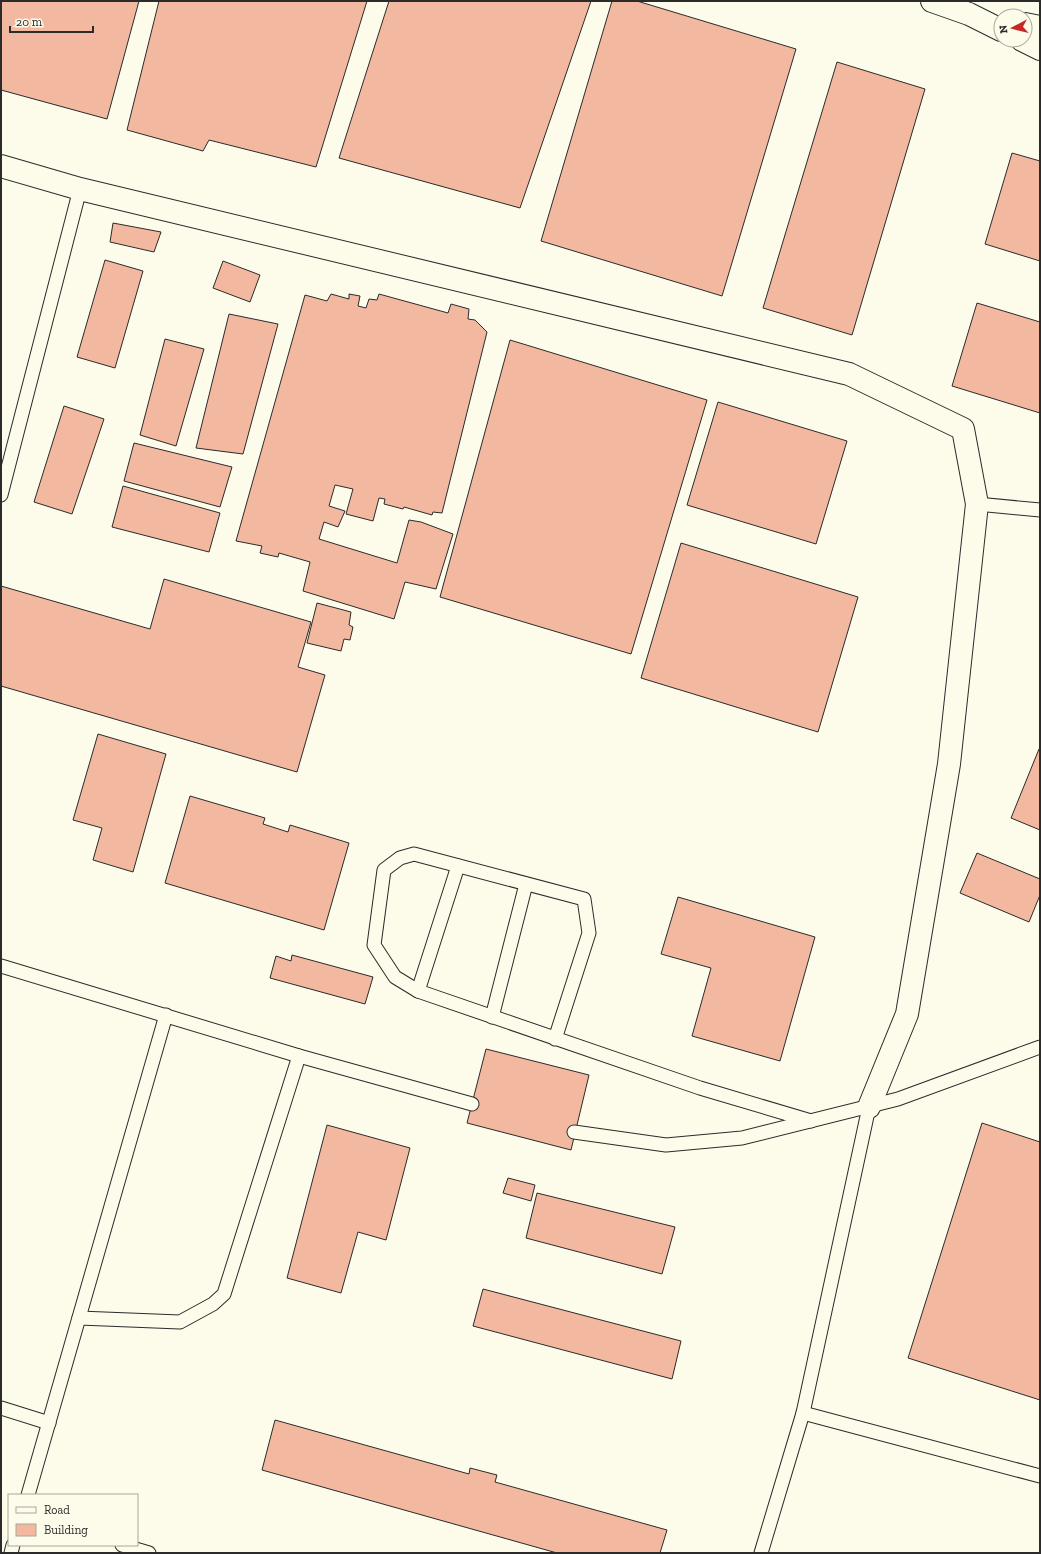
<svg xmlns="http://www.w3.org/2000/svg" width="1041" height="1554" viewBox="0 0 1041 1554" font-family="'Zilla Slab',serif">
<style>
.building{fill:#f2b8a0;stroke:#2b2b2b}
.lines{fill:none;stroke-linecap:round;stroke-linejoin:round}
.service-casing{stroke:#2b2b2b;stroke-width:15}
.minor-casing{stroke:#2b2b2b;stroke-width:24}
.trunk-casing{stroke:#2b2b2b;stroke-width:24}
.service{stroke:#fdfbea;stroke-width:13}
.minor{stroke:#fdfbea;stroke-width:22}
.trunk{stroke:#fdfbea;stroke-width:22}
</style>
<rect width="100%" height="100%" fill="#fdfbea"/>
<g class="building">
<polygon points="1,1 139,1 107,119 1,90"/>
<polygon points="159,1 367,1 316,167 209,140 203,151 127,130"/>
<polygon points="389,1 591,1 520,208 339,158"/>
<polygon points="612,1 637,1 796,49 722,296 541,241"/>
<polygon points="837,62 925,89 852,335 763,308"/>
<polygon points="1012,153 1040,161 1040,261 985,244"/>
<polygon points="113,223 161,232 154,252 110,242"/>
<polygon points="105,260 143,271 115,368 77,357"/>
<polygon points="223,261 260,275 250,302 213,288"/>
<polygon points="331,294 349,299 349,294 360,296 358,306 366,308 369,299 377,300 379,294 448,313 451,304 469,309 468,319 475,320 487,332 442,513 433,512 432,515 404,507 403,509 384,504 385,499 379,498 373,521 346,514 353,489 335,485 329,506 345,511 338,527 324,522 319,539 397,563 409,520 421,522 453,534 436,589 405,582 394,619 303,591 310,562 279,553 278,557 260,553 262,546 236,541 305,295 327,301"/>
<polygon points="977,303 1040,322 1040,413 952,386"/>
<polygon points="229,314 278,324 243,454 196,448"/>
<polygon points="165,339 204,349 176,446 140,435"/>
<polygon points="510,340 707,400 631,654 440,597"/>
<polygon points="718,402 847,441 816,544 687,505"/>
<polygon points="64,406 104,419 72,514 34,502"/>
<polygon points="134,443 232,467 220,507 124,481"/>
<polygon points="123,486 220,513 209,552 112,527"/>
<polygon points="681,543 858,597 818,732 641,678"/>
<polygon points="164,579 311,622 298,667 325,675 297,772 1,686 1,586 150,629"/>
<polygon points="317,603 351,612 349,625 353,627 350,640 344,639 341,651 307,643"/>
<polygon points="98,734 166,754 133,872 93,860 102,828 73,820"/>
<polygon points="1039,749 1040,750 1040,830 1011,818"/>
<polygon points="190,796 265,818 263,824 288,832 290,825 349,843 324,930 165,883"/>
<polygon points="977,853 1040,879 1040,895 1029,922 960,893"/>
<polygon points="678,897 815,937 780,1061 692,1036 711,968 661,954"/>
<polygon points="292,955 373,977 365,1004 270,978 276,956 291,961"/>
<polygon points="486,1049 589,1075 571,1150 467,1123"/>
<polygon points="982,1123 1040,1142 1040,1400 908,1358"/>
<polygon points="327,1125 410,1148 386,1240 358,1232 341,1293 287,1278"/>
<polygon points="508,1178 535,1185 531,1201 503,1193"/>
<polygon points="537,1193 675,1227 662,1274 526,1238"/>
<polygon points="483,1289 681,1341 672,1379 473,1326"/>
<polygon points="275,1420 469,1474 470,1468 497,1475 495,1482 667,1530 660,1553 557,1553 262,1470"/>
</g>
<g class="lines">
<defs>
<g id="service">
<polyline points="1,495 80,189"/>
<polyline points="977,504 1040,510"/>
<polyline points="1,966 299,1056 472,1104"/>
<polyline points="418,991 458,866"/>
<polyline points="492,1017 526,884"/>
<polyline points="555,1039 589,933 584,899 414,854 400,858 384,870 374,945 395,977 418,991 700,1088 811,1121"/>
<polyline points="574,1132 666,1145 742,1138 898,1099 1040,1047"/>
<polyline points="79,1318 180,1322 213,1304 224,1294 299,1056"/>
<polyline points="1,1408 49,1423"/>
<polyline points="803,1413 1040,1476"/>
<polyline points="28,1495 166,1015"/>
<polyline points="122,1545 149,1553"/>
<polyline points="11,1553 13,1545"/>
<polyline points="761,1553 803,1413 869,1107"/>
</g>
<polyline id="minor" points="1,166 80,189 849,374 963,429 977,504 949,764 907,1014 869,1107"/>
<g id="trunk">
<polyline points="932,1 969,14 1001,30"/>
<polyline points="1025,24 1040,27"/>
<polyline points="1022,40 1040,49"/>
</g>
</defs>
<use href="#service" class="service-casing"/>
<use href="#minor" class="minor-casing"/>
<use href="#trunk" class="trunk-casing"/>
<use href="#service" class="service"/>
<use href="#minor" class="minor"/>
<use href="#trunk" class="trunk"/>
</g>
<rect width="1041" height="1554" fill="none" stroke="#2b2b2b" stroke-width="4"/>
<rect x="8" y="1494" width="130" height="52" fill="#fdfbea" stroke="#a9a89e"/>
<rect x="16" y="1507" width="20" height="6" fill="#fdfbea" stroke="#a9a89e"/>
<text x="44" y="1514" font-size="12" fill="#2b2b2b">Road</text>
<rect x="16" y="1524" width="20" height="12" fill="#f2b8a0" stroke="#a9a89e"/>
<text x="44" y="1534" font-size="12" fill="#2b2b2b">Building</text>
<g transform="translate(1013 28) rotate(263)"><circle r="19" fill="#fdfbea" stroke="#a9a89e"/>
<path d="M0-3L7 15L0 10L-7 15Z" fill="#c62828"/>
<text y="-6" font-size="11" font-weight="bold" text-anchor="middle" fill="#2b2b2b">N</text>
</g>
<path d="M10 26v6h83v-6" fill="none" stroke="#2b2b2b" stroke-width="2"/>
<text x="16" y="26" font-size="12" fill="#2b2b2b" stroke="#fdfbea" stroke-width="3" paint-order="stroke">20 m</text>
</svg>
